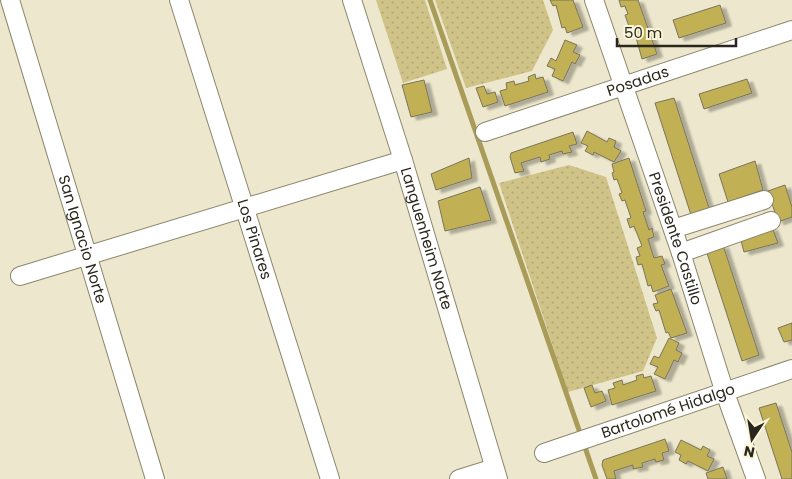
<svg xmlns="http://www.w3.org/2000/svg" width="792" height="479" viewBox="0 0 792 479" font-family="Poppins,sans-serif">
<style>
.park{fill:url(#park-dots)}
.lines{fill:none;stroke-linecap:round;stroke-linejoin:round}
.stream{stroke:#a99b58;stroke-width:5}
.building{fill:#c2b054;stroke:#79745b;filter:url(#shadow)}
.minor-casing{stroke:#8b866d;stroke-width:20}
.minor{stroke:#fff;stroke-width:18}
.labels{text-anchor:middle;stroke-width:4;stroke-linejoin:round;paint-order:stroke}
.street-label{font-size:15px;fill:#29271d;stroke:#fbf6da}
</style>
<defs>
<pattern id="park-dots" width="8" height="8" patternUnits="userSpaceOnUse" patternTransform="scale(1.25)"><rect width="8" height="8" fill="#cfc388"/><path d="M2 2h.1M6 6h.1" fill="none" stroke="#b2a875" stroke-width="1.8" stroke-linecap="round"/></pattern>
<filter id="shadow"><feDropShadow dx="5.5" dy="3" stdDeviation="1" flood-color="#0004"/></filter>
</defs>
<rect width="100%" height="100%" fill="#ede8cd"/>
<g class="park">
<polygon points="376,0 425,0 447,69 403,83"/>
<polygon points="435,0 543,0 553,30 532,71 466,88"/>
<polygon points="569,165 606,177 657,338 643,371 568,392 499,183"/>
</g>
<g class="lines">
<polyline class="stream" points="430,0 596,479"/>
</g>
<g class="building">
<polygon points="550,0 573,0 583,27 567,33 565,27 562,28 556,5 553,6"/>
<polygon points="619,0 638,0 657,54 642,59 635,34 632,35 625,15 628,14 625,6 621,7"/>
<polygon points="720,5 726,23 679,38 673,20"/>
<polygon points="565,40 577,45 573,52 580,55 575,64 572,62 563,81 552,76 555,69 547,66 551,58 556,61"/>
<polygon points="535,74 536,79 543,77 548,92 505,106 500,91 507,89 506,83 514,81 515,85 529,81 528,77"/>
<polygon points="747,79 752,93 704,109 699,94"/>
<polygon points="424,80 432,112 411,117 402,85"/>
<polygon points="484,86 487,94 495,92 498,102 483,107 476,88"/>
<polygon points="674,98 709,208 691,215 655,103"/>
<polygon points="587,131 607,142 609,138 616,141 614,147 621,151 614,162 594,152 593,155 585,151 588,146 581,143"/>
<polygon points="573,132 577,144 569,146 572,152 563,154 562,151 549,155 550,159 541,162 540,157 521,163 524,171 515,173 510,157 511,153"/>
<polygon points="469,158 472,178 436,190 431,174"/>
<polygon points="629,158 646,211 643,212 649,230 652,228 654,237 648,239 654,258 662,256 665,264 661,265 669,286 653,292 651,285 648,286 642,264 638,265 636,257 640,256 637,248 642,246 634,226 630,228 627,219 631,218 625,200 622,201 619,194 622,193 617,179 614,180 612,173 614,172 612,164"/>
<polygon points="755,161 763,190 728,202 719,174"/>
<polygon points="785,185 792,207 792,217 778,222 768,191"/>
<polygon points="480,187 491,220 445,231 438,201"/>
<polygon points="772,227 778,243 744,252 740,237"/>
<polygon points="723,245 759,355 742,361 706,250"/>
<polygon points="671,289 687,333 671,338 668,332 666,333 659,310 656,311 653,304 658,303 655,295"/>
<polygon points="792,323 792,340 784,342 778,328"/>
<polygon points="669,338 679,343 676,350 682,353 678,362 674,360 665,379 654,374 658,367 650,364 654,356 659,358"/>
<polygon points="643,374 644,378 651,376 656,391 612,405 608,390 615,388 613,383 622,380 623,385 637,380 636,376"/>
<polygon points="592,385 595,393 602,391 606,401 591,407 584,388"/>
<polygon points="776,403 792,452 792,479 782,479 759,408"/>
<polygon points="665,439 669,451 662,453 664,460 656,462 655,459 642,463 643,467 633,469 633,465 614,471 616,479 607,479 602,465 603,460"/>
<polygon points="681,440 701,450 703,446 710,450 707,456 714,459 708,471 688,461 686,464 679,460 681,455 675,452"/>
<polygon points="723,467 727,479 708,479 706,473"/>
</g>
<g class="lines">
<defs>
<g id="minor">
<path id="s1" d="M10 0 155 479"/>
<path id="s2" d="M179 0 330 479"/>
<path id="s3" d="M352 0 403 160 498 479"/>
<path id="s4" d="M594 0 681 253 724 390 756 479"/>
<path id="s5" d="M485 132 792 30"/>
<polyline points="673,229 764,200"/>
<polyline points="681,253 771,221"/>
<polyline points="20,276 403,160"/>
<path id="s6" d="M544 453 792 369"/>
<polyline points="459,479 494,468"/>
</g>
</defs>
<use href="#minor" class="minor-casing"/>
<use href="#minor" class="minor"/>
</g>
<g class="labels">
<g class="street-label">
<text dy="5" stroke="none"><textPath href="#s5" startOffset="161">Posadas</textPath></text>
<text dy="5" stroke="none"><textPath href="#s1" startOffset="250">San Ignacio Norte</textPath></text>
<text dy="5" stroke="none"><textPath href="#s3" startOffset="250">Languenheim Norte</textPath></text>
<text dy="5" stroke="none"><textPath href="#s4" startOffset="252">Presidente Castillo</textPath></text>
<text dy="5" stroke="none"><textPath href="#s2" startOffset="251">Los Pinares</textPath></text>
<text dy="5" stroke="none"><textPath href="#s6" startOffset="131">Bartolomé Hidalgo</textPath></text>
</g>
</g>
<g transform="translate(752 439) rotate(192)" stroke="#fbf6da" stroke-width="4" paint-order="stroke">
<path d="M0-4L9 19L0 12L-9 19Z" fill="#29271d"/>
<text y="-8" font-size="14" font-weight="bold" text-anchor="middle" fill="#29271d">N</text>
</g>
<path d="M617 38v8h119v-8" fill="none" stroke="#29271d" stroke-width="2.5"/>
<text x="624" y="38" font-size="15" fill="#29271d" stroke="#fbf6da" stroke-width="4" paint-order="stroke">50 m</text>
</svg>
